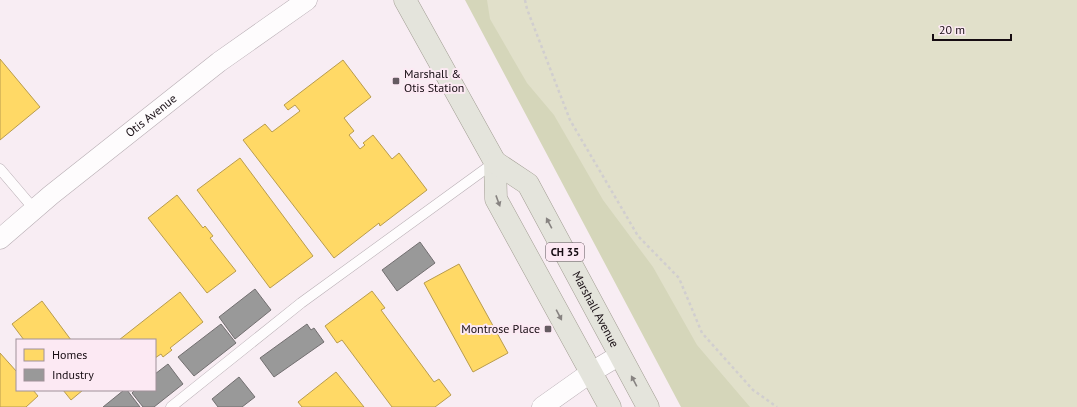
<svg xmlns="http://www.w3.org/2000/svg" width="1077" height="407" viewBox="0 0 1077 407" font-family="'PT Sans',sans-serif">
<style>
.green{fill:#e1e0ca}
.forest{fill:#d5d6ba}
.homes{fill:#ffd966;stroke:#b99c4d}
.industry{fill:#999;stroke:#726f70}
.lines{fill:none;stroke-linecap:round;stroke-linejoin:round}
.lane-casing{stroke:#b7adb3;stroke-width:11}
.street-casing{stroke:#b7adb3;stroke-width:21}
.primary-casing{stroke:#a19d92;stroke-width:23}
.path{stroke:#d1cecf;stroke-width:2.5;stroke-dasharray:3 3;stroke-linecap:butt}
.lane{stroke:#fefcfd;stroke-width:10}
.street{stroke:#fefcfd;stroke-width:20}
.primary{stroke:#e4e4dc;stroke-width:22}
.oneway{fill:#878381}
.poi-dot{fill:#655b61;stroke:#fce9f3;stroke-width:1.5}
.labels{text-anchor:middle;stroke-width:4;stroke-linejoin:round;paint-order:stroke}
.shield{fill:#fce9f3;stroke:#5b4e56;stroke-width:1}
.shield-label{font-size:11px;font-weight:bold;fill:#160c12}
.poi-label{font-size:12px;fill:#160c12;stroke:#fce9f3;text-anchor:start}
.street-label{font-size:12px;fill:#160c12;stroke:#fce9f3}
</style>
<rect width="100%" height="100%" fill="#f8edf3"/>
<polygon class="green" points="470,0 1077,0 1077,407 687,407"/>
<polygon class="forest" points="465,0 487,0 490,19 527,83 554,115 603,200 653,267 697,345 750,407 681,407"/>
<g class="homes">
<polygon points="0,59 40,107 0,140"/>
<polygon points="343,60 371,97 344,118 354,131 349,135 360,149 365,145 363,143 373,135 392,159 399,153 427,190 380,226 379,223 334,258 243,140 265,124 272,132 300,111 295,105 288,110 284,105"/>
<polygon points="240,158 313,256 270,288 197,190"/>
<polygon points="177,195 203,228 205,226 213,236 210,238 236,271 207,293 148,218"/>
<polygon points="459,264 508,353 473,372 424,283"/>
<polygon points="372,291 385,308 381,310 434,382 439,379 451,395 435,407 392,407 342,340 337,343 325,326"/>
<polygon points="180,292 203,322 170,348 172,350 163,357 161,354 155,358 155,340 119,340"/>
<polygon points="42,301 71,340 24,340 12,324"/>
<polygon points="0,353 17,372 17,390 33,390 38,396 26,407 0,407"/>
<polygon points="336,372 364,407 302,407 298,402"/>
<polygon points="63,390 83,390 71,400"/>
</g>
<g class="industry">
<polygon points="420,242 435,263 397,291 382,270"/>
<polygon points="255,289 271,310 235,339 219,317"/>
<polygon points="221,324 236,343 194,376 178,357"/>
<polygon points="307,324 311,330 314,328 324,342 274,377 260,358"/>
<polygon points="168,364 183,384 154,407 143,407 132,393 135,390 155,390 155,374"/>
<polygon points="239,377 255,397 242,407 218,407 212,399"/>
<polygon points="124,390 127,390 140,407 103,407"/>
</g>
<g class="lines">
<defs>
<g id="lane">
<polyline points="0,169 34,209"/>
<polyline points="171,407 301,303 495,162"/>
</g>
<g id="street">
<path id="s1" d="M0 239 51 195 219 62 307 0"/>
<polyline points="542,407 590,373 620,355"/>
</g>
<g id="primary">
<polyline points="405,0 495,162 496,199 610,407"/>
<path id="s2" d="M495 162 528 184 648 407"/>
</g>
</defs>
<use href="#lane" class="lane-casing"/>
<use href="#street" class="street-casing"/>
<use href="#primary" class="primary-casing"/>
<polyline class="path" points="525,0 527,9 570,120 638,236 679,278 702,333 753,390 777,407"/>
<use href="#lane" class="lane"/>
<use href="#street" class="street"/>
<use href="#primary" class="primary"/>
</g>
<defs><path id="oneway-solid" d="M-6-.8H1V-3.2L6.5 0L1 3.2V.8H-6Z"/></defs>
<g class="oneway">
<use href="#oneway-solid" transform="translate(498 201) rotate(70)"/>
<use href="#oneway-solid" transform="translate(549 223) rotate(-118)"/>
<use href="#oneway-solid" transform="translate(559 315) rotate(62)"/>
<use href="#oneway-solid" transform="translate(634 381) rotate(-118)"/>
</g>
<g class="poi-dot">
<rect x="392" y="77" width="8" height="8" rx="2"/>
<rect x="544" y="325" width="8" height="8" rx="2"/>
</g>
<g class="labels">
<rect class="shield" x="546" y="243" width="38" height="18" rx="3"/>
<g class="shield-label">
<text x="565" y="256">CH 35</text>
</g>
<g class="poi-label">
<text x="404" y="78">Marshall &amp;<tspan x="404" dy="14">Otis Station</tspan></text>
<text x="540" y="333" text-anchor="end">Montrose Place</text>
</g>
<g class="street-label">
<text dy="4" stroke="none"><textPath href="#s1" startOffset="195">Otis Avenue</textPath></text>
<text dy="4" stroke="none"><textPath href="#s2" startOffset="182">Marshall Avenue</textPath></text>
</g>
</g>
<rect x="16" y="339" width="140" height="52" fill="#fce9f3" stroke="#a09199"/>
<rect x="24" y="349" width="20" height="12" fill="#ffd966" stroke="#a09199"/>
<text x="52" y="359" font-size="12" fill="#160c12">Homes</text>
<rect x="24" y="369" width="20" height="12" fill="#999999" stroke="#a09199"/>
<text x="52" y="379" font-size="12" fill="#160c12">Industry</text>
<path d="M933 34v6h78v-6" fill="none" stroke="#160c12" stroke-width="2"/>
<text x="939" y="34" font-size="12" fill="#160c12" stroke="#fce9f3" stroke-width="3" paint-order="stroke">20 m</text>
</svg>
